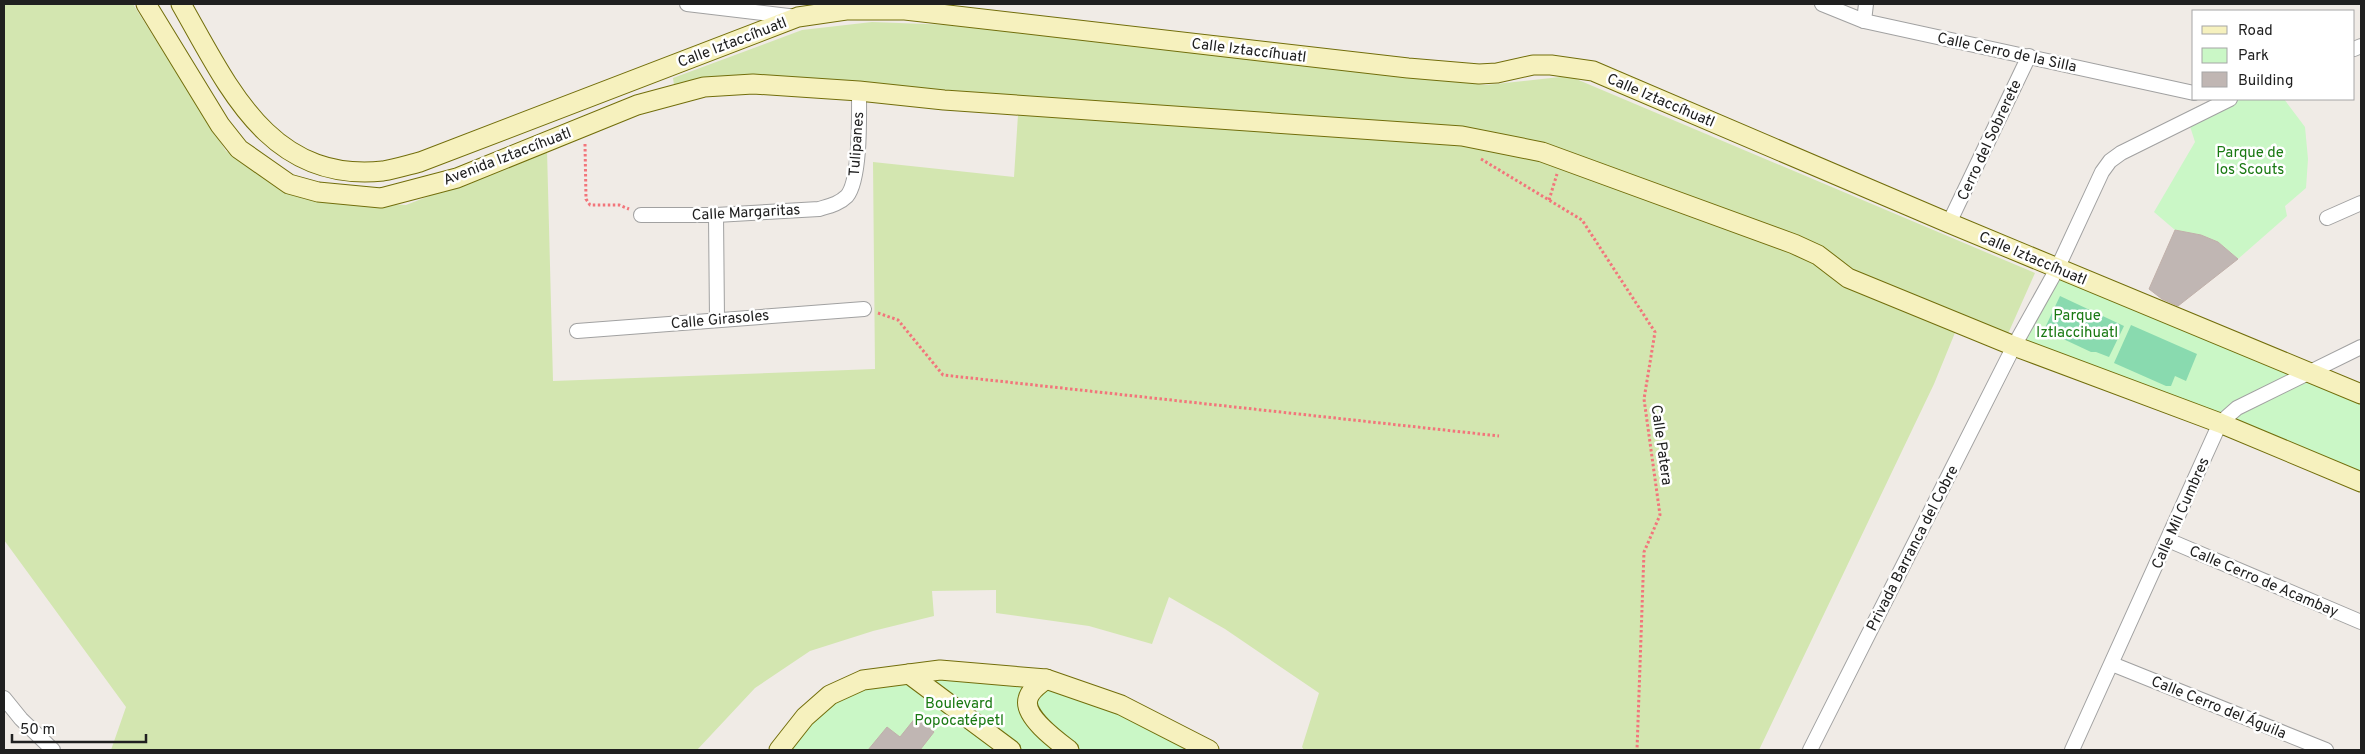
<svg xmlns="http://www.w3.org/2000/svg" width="2365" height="754" viewBox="0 0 2365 754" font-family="Overpass,sans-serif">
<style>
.grass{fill:#d3e6b0}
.park{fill:#caf7c6}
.pitch{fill:#89daaf}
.building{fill:#c0b6b3;stroke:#c0b0aa}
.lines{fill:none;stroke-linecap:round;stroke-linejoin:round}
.street-casing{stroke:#a1a1a1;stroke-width:16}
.secondary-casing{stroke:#726e0b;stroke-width:21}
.path{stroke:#f2757b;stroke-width:3;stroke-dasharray:2.5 2.5;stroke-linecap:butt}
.street{stroke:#fff;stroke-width:14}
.secondary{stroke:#f6f1be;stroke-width:19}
.labels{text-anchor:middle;stroke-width:5;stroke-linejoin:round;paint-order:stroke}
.street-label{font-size:15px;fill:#202020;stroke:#fff}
.park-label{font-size:15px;fill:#197912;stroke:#fff}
</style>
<rect width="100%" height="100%" fill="#f0ebe6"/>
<polygon class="grass" points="4,4 133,4 226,151 304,199 406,205 547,150 553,381 875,369 873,162 1014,177 1019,99 751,74 674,85 673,78 802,30 872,22 953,25 1486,85 1569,76 2035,273 2007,336 1961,318 1934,384 1759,750 1304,750 1302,747 1319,693 1225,629 1169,597 1152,644 1089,626 996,613 996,590 932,591 934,616 873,631 810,651 755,688 697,750 111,750 126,707 4,540"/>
<g class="park">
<polygon points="2230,99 2284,99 2305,127 2308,159 2306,188 2285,206 2287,216 2238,259 2218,242 2201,235 2175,230 2154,212 2195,142 2188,120"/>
<polygon points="2057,269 2361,394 2361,482 2014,346"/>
<polygon points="941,672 1046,679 1209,750 780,750 803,718 863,680"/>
</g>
<g class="pitch">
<polygon points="2060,296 2124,326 2109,357 2096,352 2091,352 2044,330"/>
<polygon points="2131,325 2197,354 2186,381 2175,376 2171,386 2166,386 2114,363"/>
</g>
<g class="building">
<polygon points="2175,230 2201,235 2218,242 2238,259 2178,306 2162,299 2149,289"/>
<polygon points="916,717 934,732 920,750 868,750 887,727 900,737"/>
</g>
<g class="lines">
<defs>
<g id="street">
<polyline points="687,4 797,17"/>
<polyline points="1822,4 1864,21 2194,93"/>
<polyline points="1864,21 1866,4"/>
<polyline points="2354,49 2361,46"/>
<path d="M641 215H716L819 209C829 206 839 204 847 196 861 179 859 114 859 91"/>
<polyline points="716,215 717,319"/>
<polyline points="2327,218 2361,203"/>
<polyline points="1949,223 2029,56"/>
<polyline points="577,331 864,309"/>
<polyline points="2168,540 2361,622"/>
<polyline points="2112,664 2326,750"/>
<polyline points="4,698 21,719 53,750"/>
<polyline points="1810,750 2014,346 2057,269 2102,172 2110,161 2121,153 2230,99"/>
<polyline points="2072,750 2220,423 2237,408 2361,347"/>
</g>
<g id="secondary">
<polyline points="146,4 220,125 239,149 289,184 318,192 381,198 457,178 637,105 704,87 753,84 859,91 944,100 1462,136 1542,152 1794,244 1818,255 1848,278 2014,346 2220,423 2361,482"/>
<path d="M181 4C228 86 269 183 383 171 395 169 408 165 420 162L798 17 846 10H905L1408 68 1479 74 1497 73 1533 65H1551L1593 71 1949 223 2361 394"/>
<polyline points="909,674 1011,750"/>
<path d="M1046 679C1039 685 1030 690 1028 699 1023 716 1057 741 1069 750"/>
<polyline points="779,750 805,717 830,695 863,680 940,670 1046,679 1121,705 1209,750"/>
</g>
</defs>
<use href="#street" class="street-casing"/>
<use href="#secondary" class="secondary-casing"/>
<g class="path">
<polyline points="585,144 586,199 590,205 619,205 629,209"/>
<polyline points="1481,159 1582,220 1655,332 1644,399 1660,515 1644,552 1637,750"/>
<polyline points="1549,200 1557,174"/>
<polyline points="878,313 898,320 943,375 1499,436"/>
</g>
<use href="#street" class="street"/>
<use href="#secondary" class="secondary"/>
</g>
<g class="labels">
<g class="street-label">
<text transform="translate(732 42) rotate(-21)" y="5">Calle Iztaccíhuatl</text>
<text transform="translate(1249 50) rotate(7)" y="5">Calle Iztaccíhuatl</text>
<text transform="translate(2007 52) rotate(12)" y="5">Calle Cerro de la Silla</text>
<text transform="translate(1661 100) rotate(23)" y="5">Calle Iztaccíhuatl</text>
<text transform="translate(1989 140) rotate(-65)" y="5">Cerro del Sobrerete</text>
<text transform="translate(856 144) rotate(-86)" y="5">Tulipanes</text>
<text transform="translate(507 156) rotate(-21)" y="5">Avenida Iztaccíhuatl</text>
<text transform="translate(746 212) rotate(-3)" y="5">Calle Margaritas</text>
<text transform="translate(2033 258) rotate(23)" y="5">Calle Iztaccíhuatl</text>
<text transform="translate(720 319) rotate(-5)" y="5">Calle Girasoles</text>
<text transform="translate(1662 445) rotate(82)" y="5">Calle Patera</text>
<text transform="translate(2180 513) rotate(-66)" y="5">Calle Mil Cumbres</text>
<text transform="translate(1912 548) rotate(-63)" y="5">Privada Barranca del Cobre</text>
<text transform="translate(2264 581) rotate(23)" y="5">Calle Cerro de Acambay</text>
<text transform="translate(2219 707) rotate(22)" y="5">Calle Cerro del Águila</text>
</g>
<g class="park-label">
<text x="2250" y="157">Parque de<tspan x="2250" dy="17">los Scouts</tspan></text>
<text x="2077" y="320">Parque<tspan x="2077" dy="17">Iztlaccihuatl</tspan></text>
<text x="959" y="708">Boulevard<tspan x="959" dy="17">Popocatépetl</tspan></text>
</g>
</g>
<rect width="2365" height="754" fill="none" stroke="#202020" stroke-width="10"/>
<rect x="2192" y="10" width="162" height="90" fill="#ffffff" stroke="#a6a6a6"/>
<rect x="2202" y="26" width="25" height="8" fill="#f6f1be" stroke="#a6a6a6"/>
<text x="2238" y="35" font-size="15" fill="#202020">Road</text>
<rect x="2202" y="48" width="25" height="15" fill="#caf7c6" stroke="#a6a6a6"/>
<text x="2238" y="60" font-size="15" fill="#202020">Park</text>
<rect x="2202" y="72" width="25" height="15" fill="#c0b6b3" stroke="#a6a6a6"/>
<text x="2238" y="85" font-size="15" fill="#202020">Building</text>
<path d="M12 734v8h134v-8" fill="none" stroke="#202020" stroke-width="2.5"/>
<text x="20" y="734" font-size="15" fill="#202020" stroke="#ffffff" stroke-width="4" paint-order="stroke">50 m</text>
</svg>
